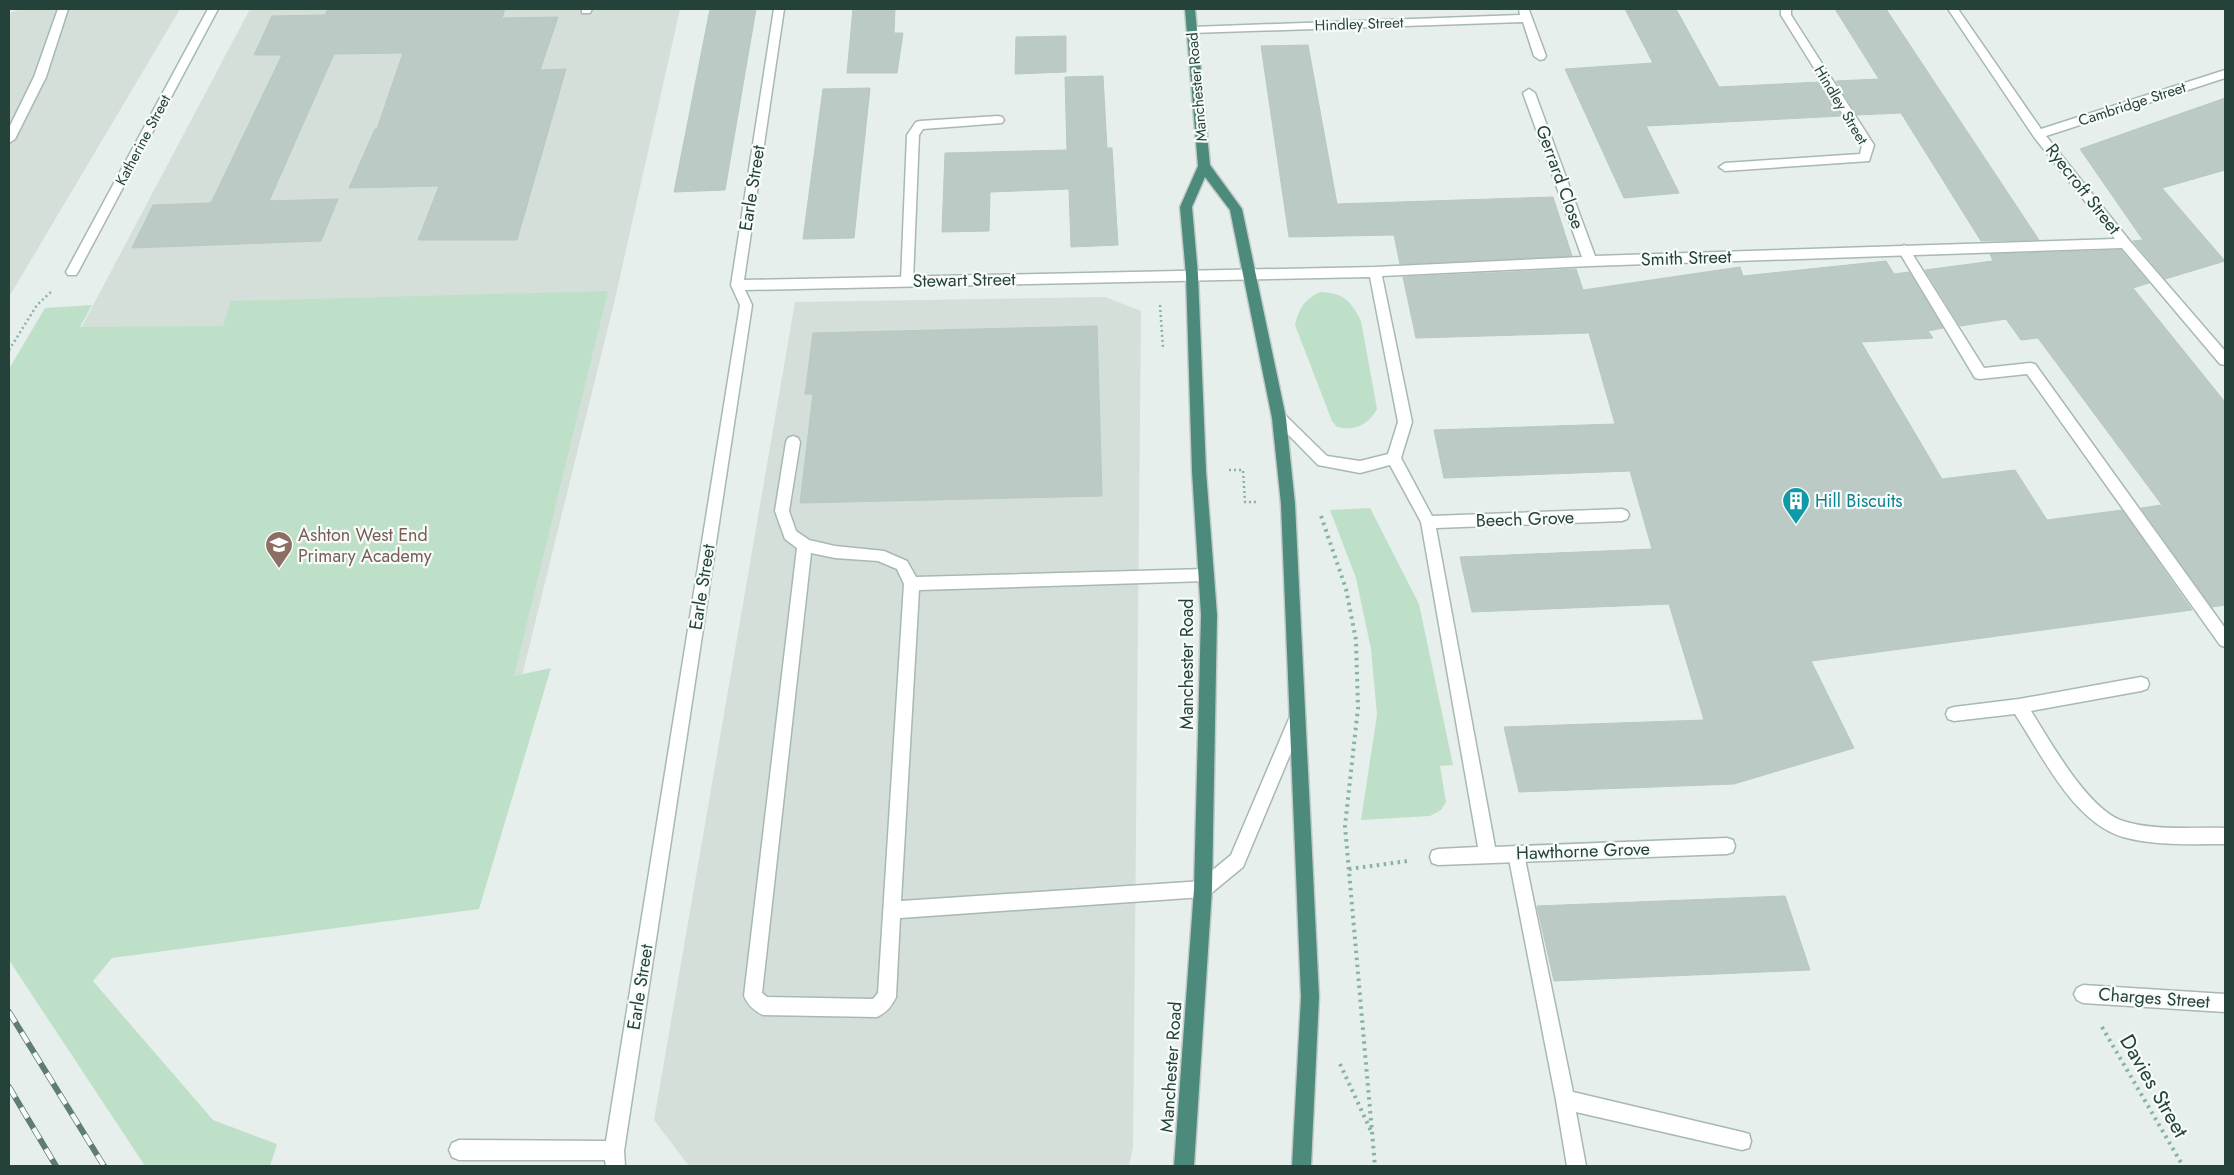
<svg xmlns="http://www.w3.org/2000/svg" width="2234" height="1175" viewBox="0 0 2234 1175" font-family="Jost,sans-serif">
<style>
.built{fill:#d4dfda}
.green{fill:#bfe0c8}
.building{fill:#bbcac4;stroke:#b8c9c2}
.lines{fill:none;stroke-linecap:round;stroke-linejoin:round}
.service-casing{stroke:#a8b8b2;stroke-width:3}
.minor-casing{stroke:#a8b8b2;stroke-width:3}
.trunk-casing{stroke:#c2cac8;stroke-width:3}
.path-far1{stroke:#86b3a5;stroke-width:2.5;stroke-dasharray:2 3;stroke-linecap:butt}
.path{stroke:#86b3a5;stroke-width:4;stroke-dasharray:2.5 4.5;stroke-linecap:butt}
.service{fill:#fff;fill-rule:evenodd}
.minor{fill:#fff;fill-rule:evenodd}
.trunk{fill:#4c8a7c;fill-rule:evenodd}
.rail-casing{stroke:#5f7d75;stroke-width:6}
.rail{stroke:#f7fbf9;stroke-width:4.5;stroke-dasharray:12;stroke-linecap:butt}
.labels{text-anchor:middle;stroke-width:4.5;stroke-linejoin:round;paint-order:stroke}
.far-street-label{font-size:15px;fill:#24423a;stroke:#f7fbf9}
.street-label{font-size:18px;fill:#24423a;stroke:#f7fbf9}
.culture-label{font-size:18px;fill:#0d838f;stroke:#f7fbf9;text-anchor:start}
.education-label{font-size:18px;fill:#785e54;stroke:#f7fbf9;text-anchor:start}
.near-street-label{font-size:21px;fill:#24423a;stroke:#f7fbf9}
</style>
<rect width="100%" height="100%" fill="#e6efeb"/>
<g class="built">
<polygon points="22,9 180,9 9,297 9,13"/>
<polygon points="250,9 680,9 615,299 473,874 9,788 9,464"/>
<polygon points="1105,297 1141,311 1133,1147 1129,1166 689,1166 654,1120 795,302"/>
</g>
<g class="green">
<polygon points="608,291 514,676 551,668 479,909 112,958 93,981 213,1120 277,1144 270,1166 145,1166 9,960 9,369 45,308 92,305 80,327 223,326 231,301"/>
<path d="M1320 292C1344 293 1350 300 1361 321L1377 409C1368 425 1355 431 1337 427L1332 421 1295 325C1299 308 1304 300 1320 292Z"/>
<polygon points="1370,508 1419,604 1453,765 1440,766 1446,802 1441,810 1430,816 1361,820 1377,715 1371,649 1356,578 1330,510"/>
</g>
<g class="building">
<polygon points="328,9 505,9 502,18 558,17 540,70 566,69 517,240 418,240 439,186 349,188 375,129 377,129 403,53 334,54 269,201 338,199 321,241 132,248 153,205 211,203 282,55 254,55 272,16 325,15"/>
<polygon points="710,9 756,9 725,190 674,192"/>
<polygon points="853,9 895,9 894,33 903,33 897,73 847,73"/>
<polygon points="1625,9 1676,9 1719,87 1821,82 1842,116 1646,126 1679,193 1624,198 1565,69 1653,63"/>
<polygon points="1835,9 1886,9 2039,240 1981,241 1901,113 1857,115 1836,81 1879,79"/>
<polygon points="1066,36 1066,72 1015,74 1016,37"/>
<polygon points="1308,45 1337,204 1553,197 1572,256 1400,264 1394,235 1289,237 1261,46"/>
<polygon points="1103,76 1107,148 1112,148 1118,245 1071,247 1069,189 990,192 989,231 942,232 945,153 1067,150 1065,77"/>
<polygon points="870,88 854,238 803,239 823,89"/>
<polygon points="2225,98 2225,170 2162,188 2225,261 2165,279 2133,241 2143,240 2080,149"/>
<polygon points="2121,250 2149,283 2133,288 2225,402 2225,605 2212,607 2141,508 2162,505 2038,338 2021,340 2006,319 1960,326 1925,270 1993,261 1990,254"/>
<polygon points="1886,261 1894,274 1909,272 1943,328 1928,331 1933,338 1861,342 1942,479 2015,470 2047,520 2122,510 2192,610 1811,661 1854,748 1734,784 1519,792 1504,727 1704,720 1669,604 1472,612 1460,557 1652,549 1630,471 1444,478 1434,430 1615,424 1589,333 1416,338 1403,277 1576,269 1583,290 1740,267 1743,276"/>
<polygon points="1097,326 1102,496 800,503 813,394 805,394 813,333"/>
<polygon points="1785,896 1810,970 1554,981 1537,906"/>
</g>
<g class="lines">
<defs>
<g id="service">
<polygon points="58,9 68,9 46,77 15,139 9,143 9,128 34,77"/>
<polygon points="582,9 592,9 590,13 582,13"/>
<polygon points="998,116 1002,117 1004,120 1002,123 923,129 919,135 913,281 912,284 902,284 901,281 907,135 916,122 920,121"/>
<polygon points="1904,245 1908,247 1984,368 2030,363 2035,364 2225,628 2225,647 2220,645 2027,374 1980,379 1975,378 1898,250"/>
<path d="M793 436 798 438 800 442 789 511 796 531 809 540 835 546 884 551 907 561 916 577 1206 569 1211 571 1213 575 1211 579 1206 581 919 590 901 901 1203 881 1209 883 1212 889 1209 895 1203 897 900 918 896 997C892 1006 886 1013 877 1017L763 1015C754 1011 748 1005 744 996L797 548 785 539 775 511 786 442 788 438ZM811 553 835 558 878 561 897 569 904 584 878 993 873 999 767 997 762 993Z"/>
<path d="M2141 677 2147 679 2149 684 2147 689 2141 691 2031 711C2050 741 2088 810 2123 821 2155 831 2192 827 2225 828V844C2192 844 2155 846 2123 837 2073 822 2042 755 2015 714L1954 721 1948 719 1946 714 1948 709 1954 707 2019 699Z"/>
<polygon points="1516,846 1522,848 1524,854 1573,1092 1742,1132 1749,1134 1751,1141 1749,1148 1742,1150 1576,1112 1586,1166 1567,1166 1556,1100 1508,854 1510,848"/>
</g>
<g id="minor">
<polygon points="208,9 218,9 78,272 76,275 68,275 66,272"/>
<polygon points="774,9 784,9 744,280 1375,267 1582,257 1523,93 1529,89 1535,93 1595,256 2115,239 2034,137 1948,9 1958,9 2041,129 2225,70 2225,78 2046,136 2129,240 2225,351 2225,365 2220,364 2122,248 1590,266 1382,276 1412,422 1401,458 1432,516 1622,509 1627,511 1629,515 1627,519 1622,521 1436,528 1495,847 1727,838 1733,840 1735,846 1733,852 1727,854 1438,865 1432,863 1430,857 1432,851 1438,849 1478,847 1421,522 1390,465 1360,473 1318,465 1272,418 1274,414 1279,413 1284,414 1327,456 1360,461 1388,454 1398,422 1370,277 745,290 752,305 624,1151 625,1166 606,1166 605,1160 459,1160 452,1157 449,1150 452,1143 459,1140 606,1141 740,305 731,285"/>
<polygon points="1519,9 1529,10 1546,56 1544,59 1540,60 1534,56 1523,22 1192,33 1187,30 1192,27 1520,15"/>
<polygon points="1781,9 1791,9 1791,15 1874,145 1869,161 1725,171 1719,167 1725,163 1860,154 1862,145 1781,15"/>
<polygon points="1297,712 1303,714 1305,719 1243,867 1209,895 1203,897 1197,895 1194,889 1197,883 1231,855 1291,714"/>
<polygon points="2083,985 2225,994 2225,1012 2083,1003 2077,1000 2074,994 2077,988"/>
</g>
<polygon id="trunk" points="1185,9 1195,9 1210,165 1242,209 1286,418 1295,504 1319,997 1311,1166 1292,1166 1301,997 1281,504 1272,418 1230,210 1205,177 1192,207 1198,275 1206,471 1217,615 1212,889 1194,1166 1174,1166 1194,889 1201,615 1192,471 1186,275 1180,207 1198,166"/>
</defs>
<use href="#service" class="service-casing"/>
<use href="#minor" class="minor-casing"/>
<use href="#trunk" class="trunk-casing"/>
<g class="path-far1">
<polyline points="1160,305 1163,348"/>
<polyline points="9,350 37,305 53,290"/>
<polyline points="1229,470 1243,470 1245,502 1257,502"/>
</g>
<g class="path">
<polyline points="1321,516 1346,589 1356,640 1358,708 1345,826 1375,1166"/>
<polyline points="1349,869 1408,861"/>
<polyline points="2102,1027 2183,1166"/>
<polyline points="1340,1064 1371,1131"/>
</g>
<use href="#service" class="service"/>
<use href="#minor" class="minor"/>
<use href="#trunk" class="trunk"/>
<defs>
<g id="rail">
<polyline points="9,1012 104,1166"/>
<polyline points="9,1087 56,1166"/>
</g>
</defs>
<use href="#rail" class="rail-casing"/>
<use href="#rail" class="rail"/>
</g>
<defs>
<symbol id="building-pin" viewBox="-11 -11 22 30"><path d="M0 17L-7.5 6A9.5 9.5 0 1 1 7.5 6Z" fill="#0f9aa8" stroke="#f7fbf9"/><path d="M-4-6H4V6H1V3H-1V6H-4ZM-2.5-4.3h1.7v1.8h-1.7ZM.8-4.3h1.7v1.8H.8ZM-2.5-1h1.7V.8h-1.7ZM.8-1h1.7V.8H.8Z" fill="#fff"/></symbol>
<symbol id="school-pin" viewBox="-11 -11 22 30"><path d="M0 17L-7.5 6A9.5 9.5 0 1 1 7.5 6Z" fill="#8d6e63" stroke="#f7fbf9"/><path d="M0-5L7-2L0 1L-7-2ZM-4 1L0 2.5L4 1V4Q0 6-4 4Z" fill="#fff"/></symbol>
</defs>
<g fill-rule="evenodd">
<use href="#building-pin" x="1780" y="485" width="32" height="43"/>
<use href="#school-pin" x="263" y="529" width="32" height="43"/>
</g>
<g class="labels">
<g class="far-street-label">
<text transform="translate(1359 24) rotate(-2)" y="5">Hindley Street</text>
<text transform="translate(1197 87) rotate(-95)" y="5">Manchester Road</text>
<text transform="translate(2132 104) rotate(-18)" y="5">Cambridge Street</text>
<text transform="translate(1841 105) rotate(59)" y="5">Hindley Street</text>
<text transform="translate(143 140) rotate(-62)" y="5">Katherine Street</text>
</g>
<g class="street-label">
<text transform="translate(1560 177) rotate(70)" y="6">Gerrard Close</text>
<text transform="translate(752 188) rotate(-81)" y="6">Earle Street</text>
<text transform="translate(2083 189) rotate(52)" y="6">Ryecroft Street</text>
<text transform="translate(1686 258) rotate(-2)" y="6">Smith Street</text>
<text transform="translate(964 280) rotate(-1)" y="6">Stewart Street</text>
<text transform="translate(1525 519) rotate(-2)" y="6">Beech Grove</text>
<text transform="translate(702 587) rotate(-81)" y="6">Earle Street</text>
<text transform="translate(1187 664) rotate(-90)" y="6">Manchester Road</text>
<text transform="translate(1583 851) rotate(-2)" y="6">Hawthorne Grove</text>
<text transform="translate(640 987) rotate(-81)" y="6">Earle Street</text>
<text transform="translate(2154 998) rotate(4)" y="6">Charges Street</text>
<text transform="translate(1171 1067) rotate(-86)" y="6">Manchester Road</text>
</g>
<g class="culture-label">
<text x="1815" y="507">Hill Biscuits</text>
</g>
<g class="education-label">
<text x="298" y="541">Ashton West End<tspan x="298" dy="21">Primary Academy</tspan></text>
</g>
<g class="near-street-label">
<text transform="translate(2154 1086) rotate(60)" y="7">Davies Street</text>
</g>
</g>
<rect width="2234" height="1175" fill="none" stroke="#24423a" stroke-width="20"/>
</svg>
